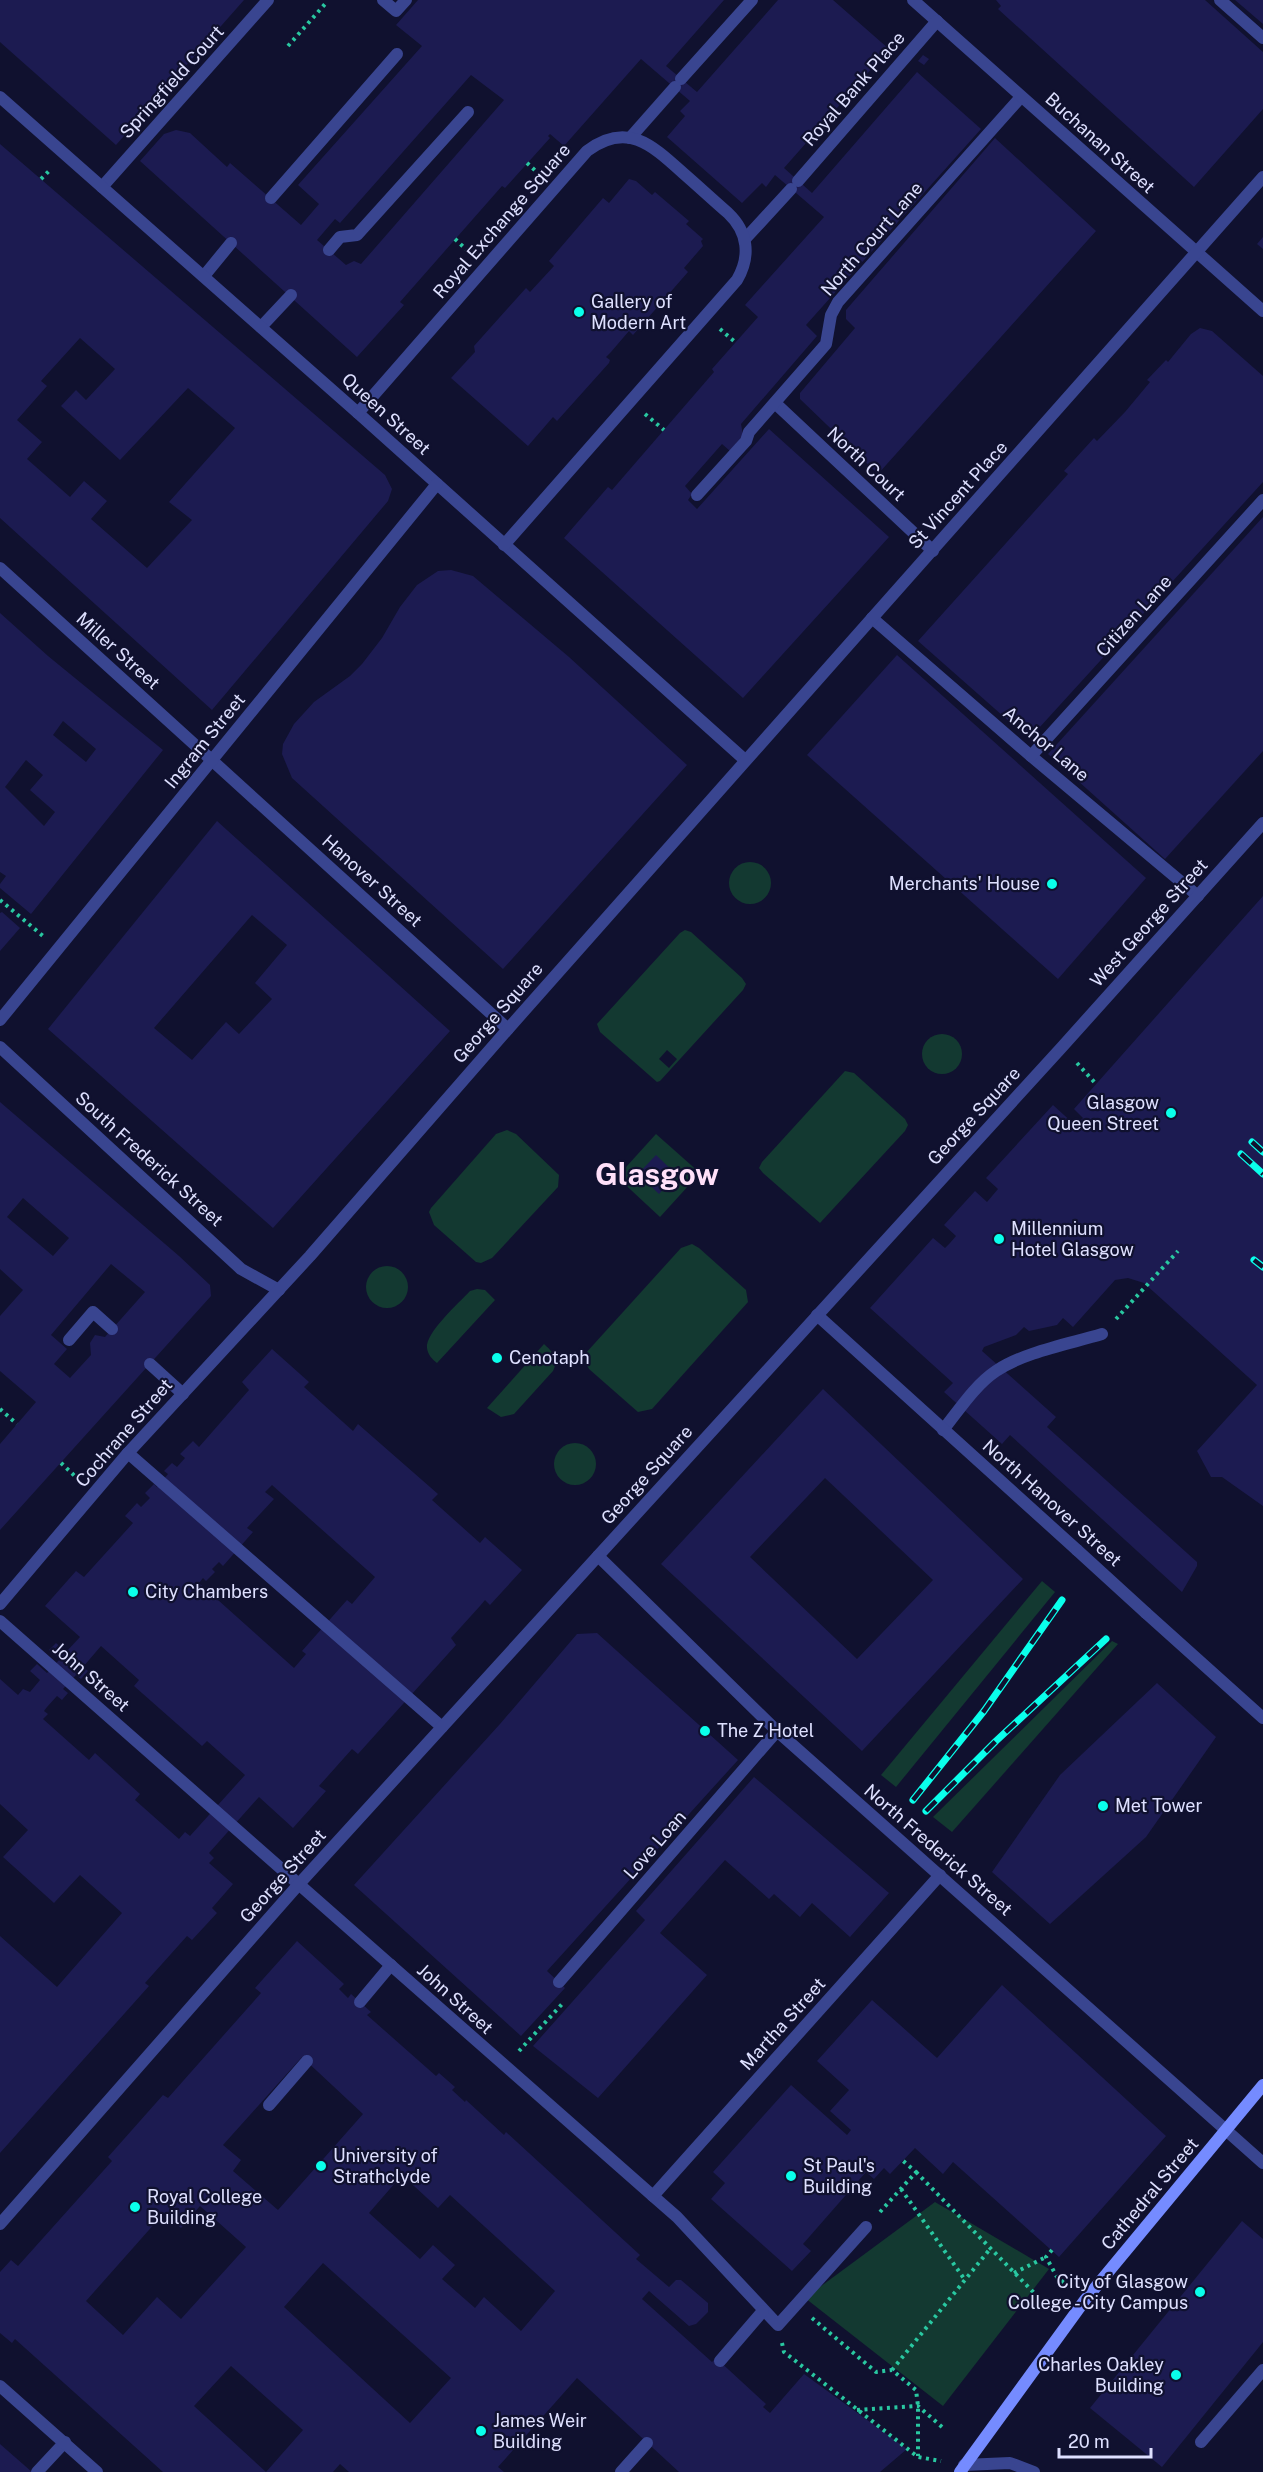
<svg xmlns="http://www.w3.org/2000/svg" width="1263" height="2472" viewBox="0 0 1263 2472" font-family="'Public Sans',sans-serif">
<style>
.green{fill:#133931;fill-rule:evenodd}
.building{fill:#1c1b51;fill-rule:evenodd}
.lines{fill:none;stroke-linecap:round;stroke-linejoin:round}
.path{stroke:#29c8a1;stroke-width:4;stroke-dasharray:3 4.5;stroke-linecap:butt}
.lane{stroke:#394590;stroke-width:12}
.street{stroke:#394590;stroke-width:12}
.secondary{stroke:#758bff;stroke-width:12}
.rail-casing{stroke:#0affeb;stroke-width:7}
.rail{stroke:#10112f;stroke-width:4.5;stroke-dasharray:14;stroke-linecap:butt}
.street-bridge{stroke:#394590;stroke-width:12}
.poi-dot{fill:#0affeb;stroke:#10112f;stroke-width:2}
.labels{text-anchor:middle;stroke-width:4.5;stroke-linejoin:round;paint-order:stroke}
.street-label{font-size:18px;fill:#dee0ff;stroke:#10112f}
.poi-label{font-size:18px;fill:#dee0ff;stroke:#10112f;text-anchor:start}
.town-label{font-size:30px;font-weight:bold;fill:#ffe0f9;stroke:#10112f}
</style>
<rect width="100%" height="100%" fill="#10112f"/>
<g class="green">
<circle cx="750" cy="883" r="21"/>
<path d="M685 930 691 932 742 978 746 984 743 990 660 1081 657 1082 600 1032 597 1024 680 933ZM667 1050 677 1059 669 1068 659 1059Z"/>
<circle cx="942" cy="1054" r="20"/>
<polygon points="845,1071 854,1073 905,1119 908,1125 905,1131 820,1223 763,1173 759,1168 762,1162"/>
<polygon points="507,1130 516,1134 559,1175 558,1187 492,1258 481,1263 476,1262 434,1225 429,1212 431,1208 496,1134"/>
<polygon points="656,1134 700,1173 660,1217 617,1177"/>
<polygon points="692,1244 699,1248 746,1290 748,1302 652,1409 638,1412 589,1369 585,1362 585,1354 681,1248"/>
<circle cx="387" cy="1287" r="21"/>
<path d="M477 1289 485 1290 495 1300 437 1363C432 1359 428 1355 427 1348 425 1333 459 1303 470 1291Z"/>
<path d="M544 1344C553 1352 559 1359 553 1371L514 1414 501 1417 487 1408Z"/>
<circle cx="575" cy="1464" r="21"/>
<polygon points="1042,1581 1055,1592 896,1787 881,1775"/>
<polygon points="1112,1641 1118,1644 952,1832 933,1817"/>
<polygon points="935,2202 1049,2269 943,2406 805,2298"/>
</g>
<g class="building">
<polygon points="0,0 244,0 116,145 0,42"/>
<path d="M418 0H724L666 66 697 92 778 0H833L889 49 784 168 812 193 917 72 981 129 806 325 817 336 741 424 743 435 730 451 722 444 685 486 692 494 688 500 697 509 769 429 889 537 743 698 564 538 608 487 612 490 714 372 712 369 758 317 745 305 824 217 775 175 766 187 762 183 742 203 667 137 685 116 680 111 690 101 641 59 564 146 550 134 548 136 550 138 505 188 502 186 400 302 404 305 357 357 140 161 164 134 176 130 190 133 227 167 230 163 301 225 319 204 298 185 422 46 396 25ZM471 75 504 100 361 264 354 261 346 265 317 240 335 219 340 223Z"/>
<polygon points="996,0 1205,0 1263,52 1263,109 1194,187 998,9 1001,6"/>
<polygon points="1235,0 1263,0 1263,24"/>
<polygon points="923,55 929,59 924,65 918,61"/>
<polygon points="995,138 1096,231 878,474 800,399 800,393 855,328 846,319 846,310"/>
<path d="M0 144 385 475 392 489 388 501 212 710 0 518ZM80 338 115 369 86 400 76 390 61 406 120 460 188 388 235 428 169 502 192 520 147 568 91 519 107 501 84 481 70 497 27 459 42 442 17 420 47 386 41 381Z"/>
<polygon points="629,179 636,181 652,195 655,192 689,221 686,224 703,239 701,241 703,246 684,268 688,272 633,335 629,331 611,352 606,357 610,360 609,363 557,421 553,417 528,446 451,378 475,352 474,346 526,288 530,292 554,266 549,261 603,198 609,203"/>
<polygon points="1263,237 1263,249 1257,244"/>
<polygon points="1200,328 1212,331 1263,376 1263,482 1029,739 918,641 1068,474 1064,471 1094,438 1097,441 1125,412 1150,382 1147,380 1166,360 1168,362 1191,334"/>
<polygon points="1263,517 1263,751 1165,859 1048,754"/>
<polygon points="451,570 473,576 569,657 687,765 503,969 292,778 282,754 283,744 294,724 314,702 350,676 362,664 382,638 400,607 417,585 438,571"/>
<path d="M0 613 48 656 163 750 31 914 0 888V884L6 876 0 872ZM63 721 96 749 86 762 53 735ZM26 760 43 775 30 790 55 812 44 826 5 787Z"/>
<polygon points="897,655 1146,878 1058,979 807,755"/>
<path d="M217 821 450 1031 273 1228 48 1029ZM252 915 287 945 255 983 272 999 239 1034 226 1022 192 1060 154 1028Z"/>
<polygon points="1263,896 1263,1506 1222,1477 1211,1477 1197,1451 1257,1385 1144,1283 1128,1278 1115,1280 1073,1327 1063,1318 1057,1325 1029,1331 1024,1327 1016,1335 984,1347 982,1351 1056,1417 1047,1427 1197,1562 1197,1566 1182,1592 1010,1435 1002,1444 944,1392 953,1383 870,1308 933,1238 945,1248 950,1243 956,1236 944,1225 975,1191 987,1202 998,1189 986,1178 1053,1105 1075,1125 1079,1122 1083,1118 1074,1109"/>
<polygon points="2,912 20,928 0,951 0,913"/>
<path d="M0 1102 179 1256 210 1285 211 1296 0 1530V1444L36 1402 0 1371V1316L23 1290 0 1269ZM23 1198 69 1238 53 1256 7 1217ZM111 1264 145 1292 105 1337 95 1335 90 1343 91 1355 70 1378 54 1364 67 1349 51 1335Z"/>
<polygon points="656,1155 677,1175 659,1194 638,1174"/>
<path d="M272 1349 309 1382 304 1387 353 1431 358 1424 438 1494 432 1500 480 1543 485 1537 522 1570 490 1605 485 1600 480 1606 451 1638 456 1645 358 1754 352 1749 319 1786 326 1791 293 1828 259 1797 209 1853 214 1858 209 1863 233 1884 212 1908 217 1913 192 1940 187 1936 145 1983 149 1986 0 2153V1936L57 1987 122 1913 80 1875 54 1903 3 1857 28 1830 0 1804V1679L18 1695 23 1689 30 1692 40 1680 30 1671 37 1664 47 1673 60 1659 49 1650 56 1643 66 1652 80 1637 45 1606 76 1571 84 1577 133 1523 125 1516 137 1503 141 1507 150 1498 145 1493 154 1484 157 1487 168 1474 164 1471 172 1463 177 1467 185 1458 180 1454 193 1441 199 1447 249 1390 242 1382ZM272 1485 375 1577 352 1604 347 1600 302 1651 306 1654 294 1668 199 1583 203 1578 206 1581 215 1572 212 1569 219 1562 223 1566 253 1532 247 1528 274 1499 265 1492ZM101 1646 139 1680 134 1686 202 1746 207 1741 245 1775 190 1836 185 1832 179 1839 135 1800 140 1794 95 1753 89 1760 43 1719 48 1714 44 1711 47 1707 57 1696 62 1700 68 1693 63 1689 76 1675 81 1679 88 1671 83 1667Z"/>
<path d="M823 1389 1023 1579 862 1751 661 1564ZM825 1478 933 1580 857 1659 750 1557Z"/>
<polygon points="597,1633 738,1760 547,1971 565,1988 521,2036 354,1885 500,1724 577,1634"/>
<polygon points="1157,1683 1216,1737 1146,1837 1050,1924 992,1872 1060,1775"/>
<polygon points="754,1777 889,1893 850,1937 812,1903 800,1917 774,1894 769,1899 725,1860 660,1933 707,1975 598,2098 533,2046 645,1920 636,1911"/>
<path d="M297 1941 344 1984 339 1989 348 1998 351 1994 371 2012 367 2015 436 2076 439 2073 455 2087 452 2090 465 2102 466 2100 504 2135 506 2132 640 2255 636 2259 669 2287 676 2280H681L708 2303V2312L696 2324 689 2326 649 2291 642 2299 712 2362 716 2358 766 2404 763 2407 770 2413 804 2374 907 2449 880 2472H679L577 2378 498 2467 504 2472H349L340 2464 333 2472H163L15 2339 12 2343 0 2333V2272L11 2260 18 2266 112 2161 108 2157 163 2095 168 2098 261 1993 255 1988ZM302 2057 363 2114 278 2210 233 2171 241 2160 223 2145ZM402 2175 438 2208 450 2195 555 2291 521 2331 484 2297 475 2308 442 2279 455 2265 433 2245 420 2259 369 2213ZM200 2206 246 2247 181 2319 157 2297 123 2335 86 2301 164 2213 181 2228ZM323 2263 451 2378 410 2423 284 2307ZM231 2366 303 2430 266 2472 194 2406Z"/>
<polygon points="1002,1985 1166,2136 1059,2257 953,2162 943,2174 915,2148 890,2174 884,2168 874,2179 866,2172 803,2244 811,2251 792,2271 711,2199 725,2183 713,2172 791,2085 847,2135 851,2130 830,2111 849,2090 817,2061 872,2000 937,2058"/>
<polygon points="1242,2221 1263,2239 1263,2342 1162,2467 1090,2408"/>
<polygon points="0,2444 32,2472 0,2472"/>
</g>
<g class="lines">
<g class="path">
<polyline points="288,46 326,3"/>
<polyline points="527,163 540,175"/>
<polyline points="41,179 50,170"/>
<polyline points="455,239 470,253"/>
<polyline points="720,329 735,342"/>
<polyline points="645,414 664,430"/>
<polyline points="0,900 43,936"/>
<polyline points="1077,1063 1096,1084"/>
<polyline points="1116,1319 1178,1251"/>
<polyline points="0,1409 17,1424"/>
<polyline points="61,1463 78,1479"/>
<polyline points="519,2051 563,2003"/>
<polyline points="916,2172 1040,2299"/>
<polyline points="901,2189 965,2280"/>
<polyline points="880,2212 916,2172 902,2160"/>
<polyline points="1052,2250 1046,2257 1057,2277 1069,2287"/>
<polyline points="1014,2273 1046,2257"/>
<polyline points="812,2318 876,2372 892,2370 916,2390 918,2406 918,2456"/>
<polyline points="782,2343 784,2352 918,2457 941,2461"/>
<polyline points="892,2370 990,2249"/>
<polyline points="857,2410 918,2406 942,2427"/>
</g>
<g class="lane">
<polyline points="383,0 396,11 406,0"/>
<polyline points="1220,0 1263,38"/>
<polyline points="102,187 268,0"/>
<polyline points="271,198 397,54"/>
<polyline points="329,250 340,237 357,235 468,112"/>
<polyline points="204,276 231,243"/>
<polyline points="261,327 291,295"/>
<polyline points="775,403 933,551"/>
<polyline points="697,495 746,441 749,432 826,344 831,315 838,302 1021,97"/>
<polyline points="872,618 1031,756 1198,896"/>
<polyline points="1031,756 1263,500"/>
<polyline points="69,1340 93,1312 112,1329"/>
<polyline points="150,1364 183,1394"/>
<path d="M943 1430C959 1410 975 1385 996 1371 1024 1352 1069 1344 1102 1334"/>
<polyline points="128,1453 442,1727"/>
<polyline points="360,2002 391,1965"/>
<polyline points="269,2105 307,2061"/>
<polyline points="653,2196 677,2217 778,2325 866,2227"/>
<polyline points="720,2361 763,2311"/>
<polyline points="1201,2442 1263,2370"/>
<polyline points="964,2465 1010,2463 1034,2472"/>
<polyline points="37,2472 65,2442"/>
<polyline points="621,2472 647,2443"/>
</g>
<g class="street">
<polyline points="913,0 1263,311"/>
<polyline points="681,79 752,0"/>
<polyline points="0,97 358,413 745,760"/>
<polyline points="630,138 675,87"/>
<polyline points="798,181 937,21"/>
<polyline points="745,239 791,189"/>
<path d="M358 413 587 151C627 121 652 145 683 173 698 186 713 200 728 213 748 232 751 256 737 280L504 545"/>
<polyline points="0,568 508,1029"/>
<polyline points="0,1020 437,484"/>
<polyline points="0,1047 241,1269 279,1290"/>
<polyline points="817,1315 1077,1550"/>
<polyline points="598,1556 777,1731 1263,2163"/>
<polyline points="0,1604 128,1453 310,1256 508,1029 1263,177"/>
<polyline points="1146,1613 1263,1718"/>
<polyline points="0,1621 653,2196 940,1875"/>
<polyline points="559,1982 777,1731"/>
<polyline points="0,2224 299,1884 1062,1047 1263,823"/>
<polyline points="0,2386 97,2472"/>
</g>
<polyline class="secondary" points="960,2472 1085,2300 1263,2085"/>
<defs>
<g id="rail">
<polyline points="1252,1142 1263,1152"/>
<polyline points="1241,1154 1263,1174"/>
<polyline points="1254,1260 1263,1267"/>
<polyline points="913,1800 984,1711 1062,1600"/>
<polyline points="926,1811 996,1741 1106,1639"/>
</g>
</defs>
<use href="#rail" class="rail-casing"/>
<use href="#rail" class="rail"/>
<polyline class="street-bridge" points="1077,1550 1146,1613"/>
</g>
<g class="poi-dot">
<circle cx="579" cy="312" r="6"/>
<circle cx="1052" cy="884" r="6"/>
<circle cx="1171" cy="1113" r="6"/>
<circle cx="999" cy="1239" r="6"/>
<circle cx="497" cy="1358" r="6"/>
<circle cx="133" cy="1592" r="6"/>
<circle cx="705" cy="1731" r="6"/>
<circle cx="1103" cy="1806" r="6"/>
<circle cx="321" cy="2166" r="6"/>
<circle cx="791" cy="2176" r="6"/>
<circle cx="135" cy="2207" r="6"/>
<circle cx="1200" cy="2292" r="6"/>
<circle cx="1176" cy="2375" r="6"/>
<circle cx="481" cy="2431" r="6"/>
</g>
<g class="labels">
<g class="street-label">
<text transform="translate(172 82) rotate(-48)" y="6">Springfield Court</text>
<text transform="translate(854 89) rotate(-49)" y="6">Royal Bank Place</text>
<text transform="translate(1100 143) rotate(42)" y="6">Buchanan Street</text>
<text transform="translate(502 221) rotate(-49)" y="6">Royal Exchange Square</text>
<text transform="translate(872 239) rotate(-49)" y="6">North Court Lane</text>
<text transform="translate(386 414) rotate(42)" y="6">Queen Street</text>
<text transform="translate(866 464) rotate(43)" y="6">North Court</text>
<text transform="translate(958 495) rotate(-48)" y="6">St Vincent Place</text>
<text transform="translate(1134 616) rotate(-48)" y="6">Citizen Lane</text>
<text transform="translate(118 651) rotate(42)" y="6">Miller Street</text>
<text transform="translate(205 741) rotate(-51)" y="6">Ingram Street</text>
<text transform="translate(1046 744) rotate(40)" y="6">Anchor Lane</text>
<text transform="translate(372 881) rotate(42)" y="6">Hanover Street</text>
<text transform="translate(1149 923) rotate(-48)" y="6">West George Street</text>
<text transform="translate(498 1013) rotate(-49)" y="6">George Square</text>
<text transform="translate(974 1116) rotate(-47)" y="6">George Square</text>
<text transform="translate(149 1159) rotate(42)" y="6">South Frederick Street</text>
<text transform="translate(124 1433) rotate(-49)" y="6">Cochrane Street</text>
<text transform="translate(647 1475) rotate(-48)" y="6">George Square</text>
<text transform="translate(1052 1503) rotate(42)" y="6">North Hanover Street</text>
<text transform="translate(91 1677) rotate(41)" y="6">John Street</text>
<text transform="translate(655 1845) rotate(-49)" y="6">Love Loan</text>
<text transform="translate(938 1850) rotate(41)" y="6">North Frederick Street</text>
<text transform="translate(283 1876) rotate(-48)" y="6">George Street</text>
<text transform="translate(455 1999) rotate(42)" y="6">John Street</text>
<text transform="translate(783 2024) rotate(-48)" y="6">Martha Street</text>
<text transform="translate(1150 2194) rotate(-50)" y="6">Cathedral Street</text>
</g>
<g class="poi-label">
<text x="591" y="308">Gallery of<tspan x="591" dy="21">Modern Art</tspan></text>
<text x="1040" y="890" text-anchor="end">Merchants' House</text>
<text x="1159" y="1109" text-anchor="end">Glasgow<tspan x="1159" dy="21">Queen Street</tspan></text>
<text x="1011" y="1235">Millennium<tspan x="1011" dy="21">Hotel Glasgow</tspan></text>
<text x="509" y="1364">Cenotaph</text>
<text x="145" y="1598">City Chambers</text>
<text x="717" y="1737">The Z Hotel</text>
<text x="1115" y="1812">Met Tower</text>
<text x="333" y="2162">University of<tspan x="333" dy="21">Strathclyde</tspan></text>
<text x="803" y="2172">St Paul's<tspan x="803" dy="21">Building</tspan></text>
<text x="147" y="2203">Royal College<tspan x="147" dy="21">Building</tspan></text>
<text x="1188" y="2288" text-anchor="end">City of Glasgow<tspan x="1188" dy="21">College - City Campus</tspan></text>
<text x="1164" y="2371" text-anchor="end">Charles Oakley<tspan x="1164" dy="21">Building</tspan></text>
<text x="493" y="2427">James Weir<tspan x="493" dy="21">Building</tspan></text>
</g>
<g class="town-label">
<text x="657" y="1185">Glasgow</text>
</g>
</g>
<path d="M1059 2448v9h92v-9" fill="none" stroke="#dee0ff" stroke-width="3"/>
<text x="1068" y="2448" font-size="18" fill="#dee0ff" stroke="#10112f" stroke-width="4.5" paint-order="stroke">20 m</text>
</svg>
